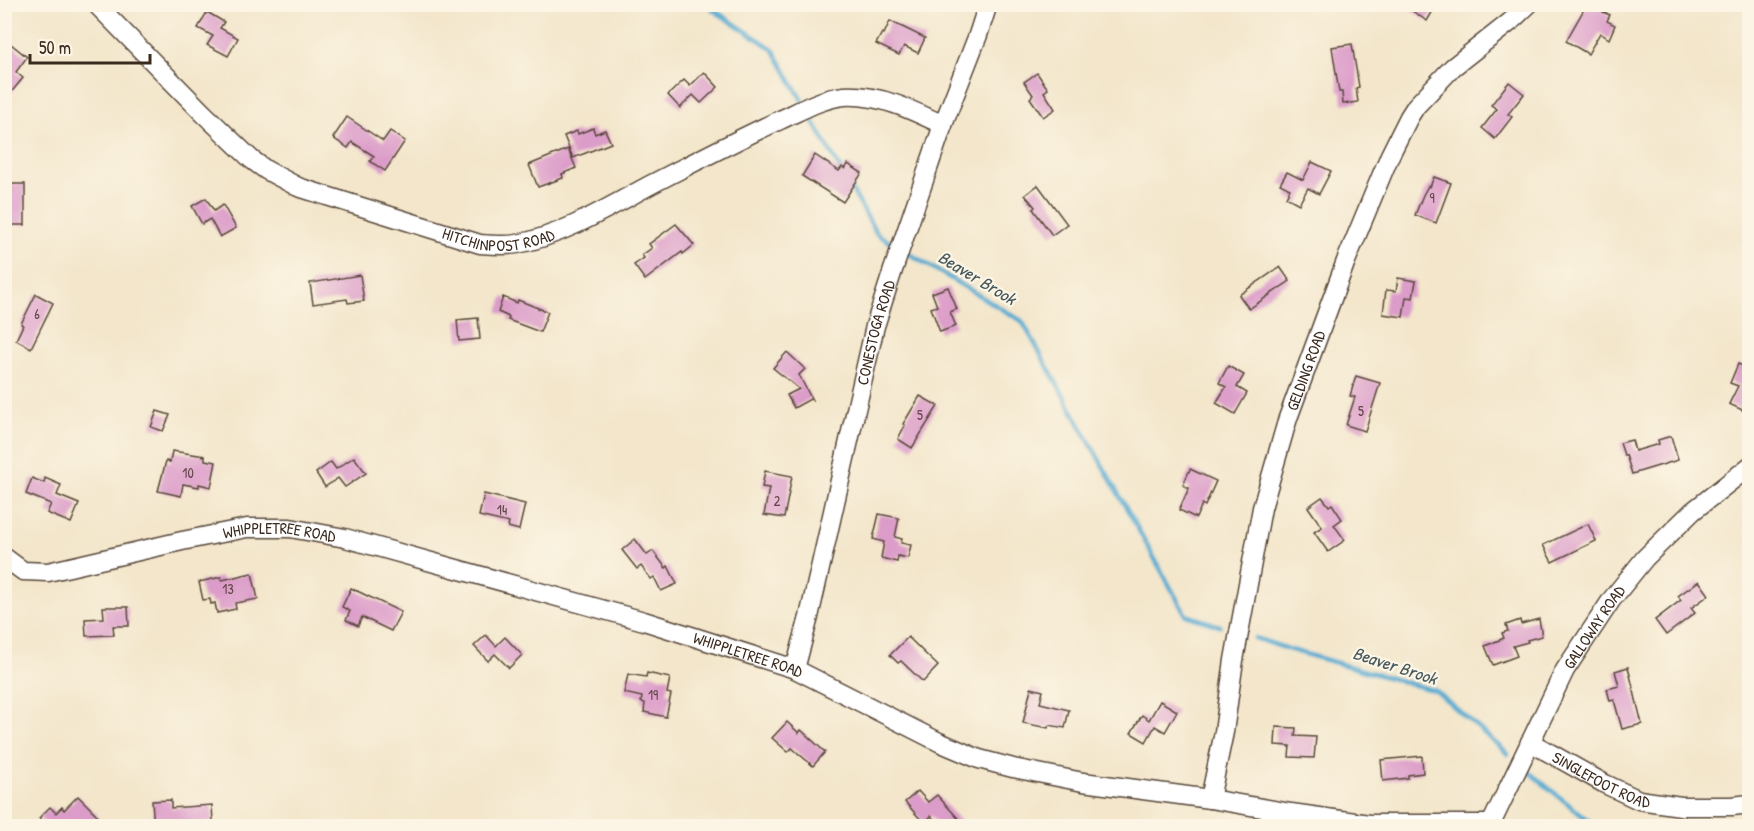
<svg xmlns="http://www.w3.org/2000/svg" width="1754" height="831" viewBox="0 0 1754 831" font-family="'Patrick Hand',sans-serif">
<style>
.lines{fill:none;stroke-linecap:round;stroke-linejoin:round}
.stream{stroke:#55aad1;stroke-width:4.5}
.building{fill:#dc9cc9}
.minor-casing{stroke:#574638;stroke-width:21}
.minor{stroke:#fff;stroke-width:18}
.labels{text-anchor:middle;stroke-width:4.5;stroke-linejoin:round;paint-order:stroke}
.number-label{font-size:14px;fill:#634649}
.street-label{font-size:16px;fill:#3b2a1e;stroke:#fcf5e5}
.water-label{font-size:18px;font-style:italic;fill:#44575d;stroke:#fcf5e5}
</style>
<rect width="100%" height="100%" fill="#fcf5e5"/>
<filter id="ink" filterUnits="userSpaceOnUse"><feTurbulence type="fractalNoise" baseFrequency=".0167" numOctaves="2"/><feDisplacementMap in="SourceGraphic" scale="12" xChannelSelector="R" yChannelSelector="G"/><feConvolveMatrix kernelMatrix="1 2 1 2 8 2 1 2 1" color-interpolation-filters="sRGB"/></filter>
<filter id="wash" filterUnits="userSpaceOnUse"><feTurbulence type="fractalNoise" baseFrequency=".008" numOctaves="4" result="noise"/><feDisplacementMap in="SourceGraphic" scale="24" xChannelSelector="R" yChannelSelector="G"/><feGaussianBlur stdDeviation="1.35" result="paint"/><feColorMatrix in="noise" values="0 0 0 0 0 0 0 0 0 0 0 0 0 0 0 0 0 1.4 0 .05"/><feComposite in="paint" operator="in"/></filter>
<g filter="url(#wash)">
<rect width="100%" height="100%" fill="#f3e6cb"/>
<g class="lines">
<g class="stream">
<polyline points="710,4 712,9 773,49 804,104"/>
<polyline points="808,112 842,172"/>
<polyline points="849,185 877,234 896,246"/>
<polyline points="903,250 1022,321 1186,615 1220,626"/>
<polyline points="1255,638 1291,650 1436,691 1508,754"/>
<polyline points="1529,772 1595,826"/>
</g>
</g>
<g id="blocks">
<g class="building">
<polygon points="1402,4 1437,4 1427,21"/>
<polygon points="1587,4 1606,4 1603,12 1610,15 1607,21 1615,25 1609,39 1600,33 1588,54 1566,41"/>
<polygon points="207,12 224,22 220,28 238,38 228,56 207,45 213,36 198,28"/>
<polygon points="890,21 925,38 918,53 904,46 899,55 876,44 882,33 884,34"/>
<polygon points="11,44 27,57 16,72 23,78 4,101 4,54"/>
<polygon points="1352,44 1359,87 1356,88 1358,102 1343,104 1342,92 1339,92 1332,47"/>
<polygon points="704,72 718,87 701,103 693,95 680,108 668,95 684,80 690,86"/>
<polygon points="1037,73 1048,89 1044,92 1055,109 1043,117 1030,98 1033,95 1024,82"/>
<polygon points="1509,82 1524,94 1508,114 1512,117 1495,139 1482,128 1497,109 1491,105"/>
<polygon points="347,117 383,141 390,131 405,141 385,171 370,161 374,156 352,142 348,148 333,138"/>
<polygon points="593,128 595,134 605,130 611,143 573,158 564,136 577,131 578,134"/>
<polygon points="568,149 576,168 562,174 563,178 538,187 529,165"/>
<polygon points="815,155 839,171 842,167 845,169 848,164 862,173 843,202 802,176"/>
<polygon points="1312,162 1331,171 1319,194 1308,188 1299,204 1286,197 1290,189 1280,184 1287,172 1303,180"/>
<polygon points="1434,177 1451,183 1436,223 1415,215 1423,195 1428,186 1430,187"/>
<rect x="4" y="184" width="21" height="41"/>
<polygon points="1038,185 1067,224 1052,235 1033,209 1035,207 1025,195"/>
<polygon points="206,198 214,211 223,205 236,228 220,237 210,219 202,224 192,206"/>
<polygon points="676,224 694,245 683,254 682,252 645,280 634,265 644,258 642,255 652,248 649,244"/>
<polygon points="1280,267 1290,281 1249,309 1239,295"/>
<polygon points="360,275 364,301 348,303 347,299 313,304 310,283"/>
<polygon points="1398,278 1416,281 1413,298 1406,297 1403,317 1383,314 1386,290 1396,291"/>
<polygon points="948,287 957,309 950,312 956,326 940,332 931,308 937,306 932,293"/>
<polygon points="36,294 53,303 31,348 16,340 23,325 21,324"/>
<polygon points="503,297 517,303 518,300 548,312 540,332 508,320 509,317 498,312"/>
<polygon points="478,318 480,339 459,341 457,320"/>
<polygon points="787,352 805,369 799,375 812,400 810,399 794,408 787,395 799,389 773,368"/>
<polygon points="1749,360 1749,413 1729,404 1738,386 1730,383 1738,364 1746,367"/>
<polygon points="1228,366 1244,375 1237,387 1247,393 1235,414 1216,403 1226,387 1219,383"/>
<polygon points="1356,376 1380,383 1365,431 1346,425 1355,397 1350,396"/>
<polygon points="920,396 938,406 912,448 898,439 905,425 903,424"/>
<polygon points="157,411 170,415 163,431 151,427"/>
<polygon points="1671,436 1678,460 1632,474 1626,455 1624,455 1620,443 1632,440 1635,451 1659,444 1658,440"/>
<polygon points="172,451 205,456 205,460 216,462 211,487 199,484 199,487 183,484 181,496 158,491 166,461 170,462"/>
<polygon points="354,457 366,473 345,487 338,478 325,487 316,473 331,462 336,469"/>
<polygon points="1190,469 1216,481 1205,506 1202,504 1196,518 1179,510 1189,488 1183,485"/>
<polygon points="765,471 792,476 784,518 764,515 769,488 762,487"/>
<polygon points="32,478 44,483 45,478 61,485 57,495 79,504 71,523 47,513 51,504 26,494"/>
<polygon points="484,494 525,504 519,530 508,527 509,523 479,516"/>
<polygon points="1322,497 1329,506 1332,504 1342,519 1334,525 1345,540 1328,552 1314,532 1322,527 1308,507"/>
<polygon points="879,514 899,518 895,537 902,539 901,543 911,545 908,558 898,556 897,562 881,558 884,542 873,539"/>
<polygon points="1588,524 1596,541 1552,562 1543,545"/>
<polygon points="635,539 647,555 653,551 666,568 668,566 677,584 661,591 654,577 651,579 641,566 637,569 622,550"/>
<polygon points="252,573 258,599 235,603 236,609 217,613 215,603 211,604 210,599 203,600 199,582 221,577 222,580"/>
<polygon points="1699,581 1709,595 1691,608 1695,613 1666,635 1655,620 1681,600 1678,596"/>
<polygon points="351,588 401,612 391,631 362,617 358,626 346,620 350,611 342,607"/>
<polygon points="103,607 128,607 129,626 113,626 114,635 86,636 85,619 104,618"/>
<polygon points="1539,619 1542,636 1527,640 1528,642 1513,646 1517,656 1493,665 1485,646 1504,638 1502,633 1508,631 1506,625 1520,620 1521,624"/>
<polygon points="486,635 496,646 505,637 522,655 509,668 495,654 488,661 474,646"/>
<polygon points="908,637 938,666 923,682 901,661 898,663 890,655"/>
<polygon points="1628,667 1642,724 1622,729 1614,700 1610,701 1607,689 1619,686 1615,671"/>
<polygon points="647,673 670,678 667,693 671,694 666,717 644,712 645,703 641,702 642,697 624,693 628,674 646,677"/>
<polygon points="1031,688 1043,691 1040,703 1069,710 1065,728 1049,725 1048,728 1023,723"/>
<polygon points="1160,701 1177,711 1165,732 1155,726 1146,742 1131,733 1142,715 1149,720"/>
<polygon points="787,722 799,733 801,730 825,752 813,766 792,748 788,752 772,738"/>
<polygon points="1276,727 1296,728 1295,736 1316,737 1314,758 1289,757 1290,746 1275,745"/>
<polygon points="1422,756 1423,773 1408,775 1408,778 1383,781 1381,760"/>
<polygon points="918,791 928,802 937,795 965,826 940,826 931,816 924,823 905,802"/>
<polygon points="78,796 98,816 87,826 43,826 46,824 39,818 50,807 56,813 62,807 64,810"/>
<polygon points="171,800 171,808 212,805 213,822 200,823 201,826 154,826 152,801"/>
</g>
</g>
</g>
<g filter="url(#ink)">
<use href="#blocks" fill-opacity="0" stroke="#574638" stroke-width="1.5"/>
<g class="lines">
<defs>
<g id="minor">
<path id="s1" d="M96 4 203 113 251 159 266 170 298 187 480 244C492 245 505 246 517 244 562 236 609 207 650 185 693 163 736 140 780 120 800 111 822 98 844 96 879 94 912 110 943 125"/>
<path id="s2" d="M4 557 23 571 48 572 182 541 247 528H290L345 538 644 621 795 669 939 742 979 759 1013 768 1083 782 1210 799 1291 813 1369 824H1491"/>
<path id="s3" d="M795 669 809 617 875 326 893 270 943 125 978 35 988 4"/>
<path id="s4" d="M1530 742 1605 784 1639 800 1681 806H1732L1750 804"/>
<path id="s5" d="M1210 799 1224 732 1234 660 1262 508 1288 418 1346 261 1390 155 1409 117 1416 106 1453 67 1510 22 1529 4"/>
<path id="s6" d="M1490 826 1565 670 1612 599 1645 558 1693 511 1750 466"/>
</g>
</defs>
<use href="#minor" class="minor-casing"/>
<use href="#minor" class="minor"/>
</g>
</g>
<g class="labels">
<g class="number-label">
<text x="1432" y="203">9</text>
<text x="37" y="319">6</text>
<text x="1361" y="416">5</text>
<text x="920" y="420">5</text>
<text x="188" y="478">10</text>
<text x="777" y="506">2</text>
<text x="502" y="515">14</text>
<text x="228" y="594">13</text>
<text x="653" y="700">19</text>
</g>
<g class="street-label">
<text dy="6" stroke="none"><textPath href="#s1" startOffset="483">HITCHINPOST ROAD</textPath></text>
<text dy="6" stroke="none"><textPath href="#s3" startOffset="346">CONESTOGA ROAD</textPath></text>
<text dy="6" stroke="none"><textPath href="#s5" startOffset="440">GELDING ROAD</textPath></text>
<text dy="6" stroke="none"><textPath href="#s2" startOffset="285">WHIPPLETREE ROAD</textPath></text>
<text dy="6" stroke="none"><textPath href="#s6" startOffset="225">GALLOWAY ROAD</textPath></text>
<text dy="6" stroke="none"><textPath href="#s2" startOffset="771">WHIPPLETREE ROAD</textPath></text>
<text dy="6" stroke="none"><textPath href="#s4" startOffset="81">SINGLEFOOT ROAD</textPath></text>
</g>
<g class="water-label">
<text transform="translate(977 278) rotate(31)" y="6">Beaver Brook</text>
<text transform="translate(1395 666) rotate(18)" y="6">Beaver Brook</text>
</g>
</g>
<rect width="1754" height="831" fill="none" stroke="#fcf5e5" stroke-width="24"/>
<path d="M30 54v9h120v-9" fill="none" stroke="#3b2a1e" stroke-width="3"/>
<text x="39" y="54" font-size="18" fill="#3b2a1e" stroke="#fcf5e5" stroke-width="4.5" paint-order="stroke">50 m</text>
</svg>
